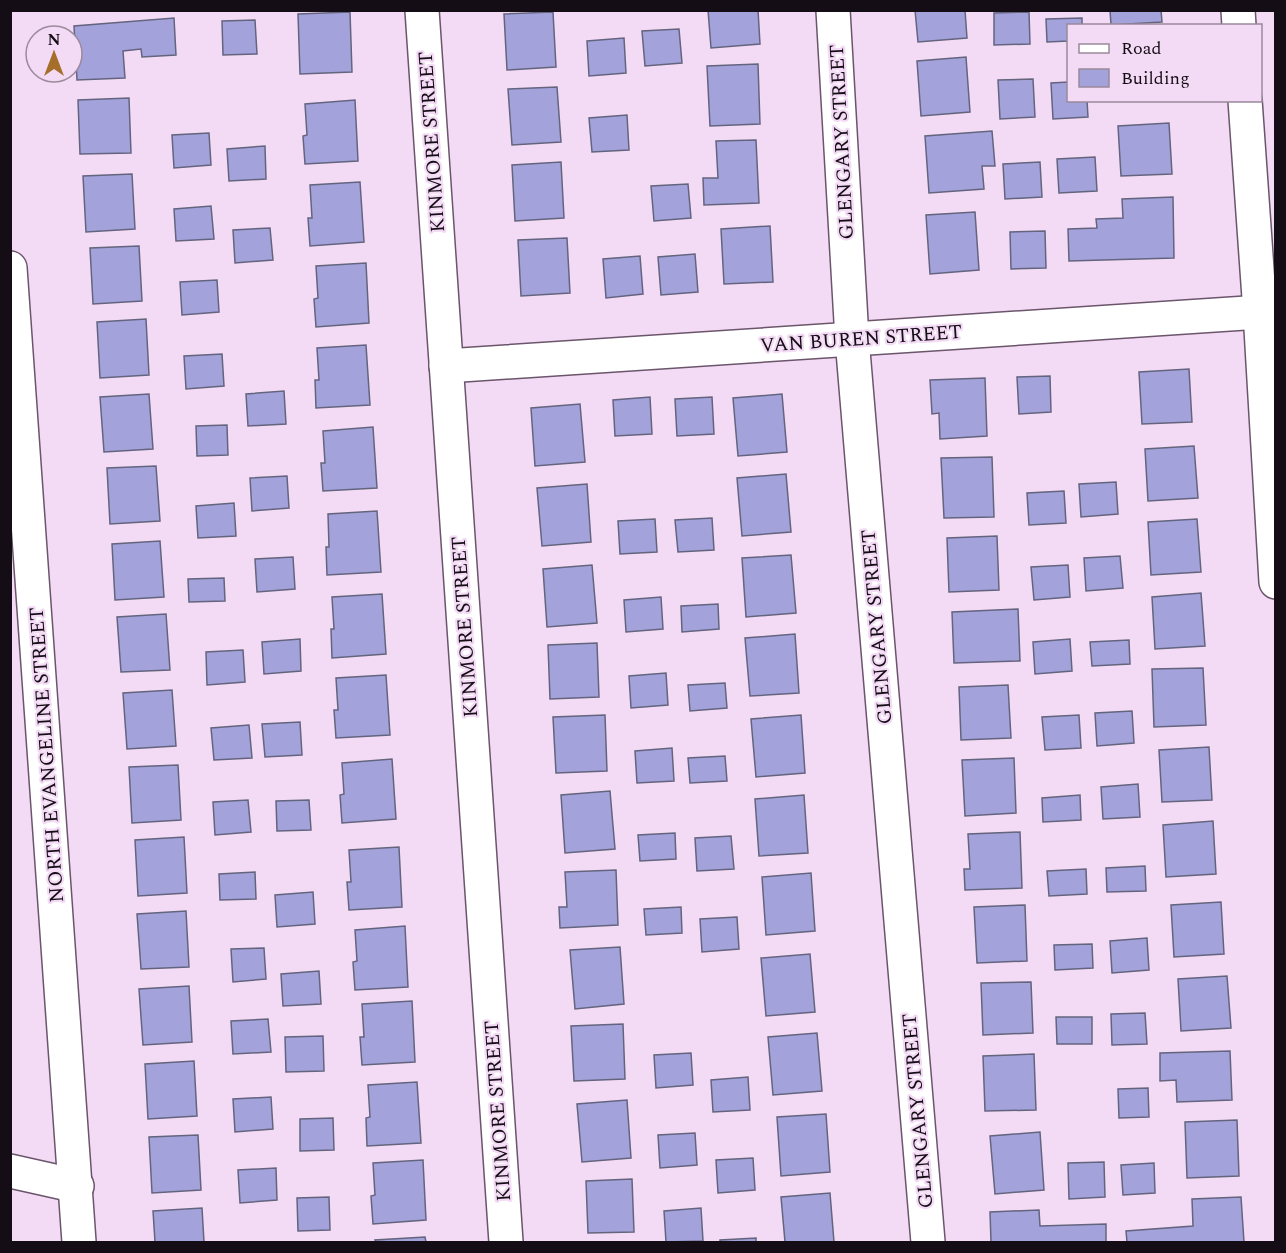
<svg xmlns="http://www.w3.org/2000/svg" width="1286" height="1253" viewBox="0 0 1286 1253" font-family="Spectral,serif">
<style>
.building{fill:#a3a2db;stroke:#64647f;stroke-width:1.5}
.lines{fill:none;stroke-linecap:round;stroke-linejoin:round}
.street-casing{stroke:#6a556b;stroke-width:36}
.street{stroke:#fff;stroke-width:33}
.labels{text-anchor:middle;stroke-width:4.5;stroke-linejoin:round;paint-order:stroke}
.street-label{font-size:20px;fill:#150d16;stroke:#f4dbf5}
</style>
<rect width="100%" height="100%" fill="#f4dbf5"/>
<g class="building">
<polygon points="708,10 758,10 760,44 711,48"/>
<polygon points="915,10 965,10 967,38 918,42"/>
<polygon points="1110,10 1161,10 1162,22 1111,25"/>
<polygon points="350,12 352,72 300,74 298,14"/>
<polygon points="553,12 556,67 507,70 504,14"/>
<polygon points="1029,12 1030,44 994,45 994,13"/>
<polygon points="174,18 176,55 142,57 141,49 123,51 125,78 77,80 74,26"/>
<polygon points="1082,18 1082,26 1068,26 1068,41 1047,42 1046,19"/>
<polygon points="255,20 257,54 223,55 222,21"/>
<polygon points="679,29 682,63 645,66 642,31"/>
<polygon points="624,38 626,73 589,76 587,41"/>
<polygon points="966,57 970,112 921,116 917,61"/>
<polygon points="758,64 760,124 710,126 707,66"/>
<polygon points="1033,79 1035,117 1000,119 998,80"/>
<polygon points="1068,82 1068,100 1087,100 1088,117 1053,119 1051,83"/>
<polygon points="557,87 561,142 512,145 508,89"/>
<polygon points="129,98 131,153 80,154 78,100"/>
<polygon points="355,100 358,161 305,164 303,136 307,135 305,104"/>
<polygon points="627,115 629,150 592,152 589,118"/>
<polygon points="1169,123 1172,174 1121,176 1118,126"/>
<polygon points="992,131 995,166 982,166 984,189 929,193 925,136"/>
<polygon points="209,133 211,165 174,168 172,135"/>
<polygon points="756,140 759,203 704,205 703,178 718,178 716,141"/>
<polygon points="265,146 266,179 229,181 227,149"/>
<polygon points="1095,157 1097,191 1059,193 1057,159"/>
<polygon points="561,162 564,218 515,221 512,165"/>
<polygon points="1040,162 1042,197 1005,199 1003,164"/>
<polygon points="132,174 135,229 86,232 83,176"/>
<polygon points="360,182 364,242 310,246 308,218 312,218 310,185"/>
<polygon points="688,184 691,218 654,221 651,186"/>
<polygon points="1173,197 1174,258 1069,261 1068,229 1097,228 1096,219 1123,218 1122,199"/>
<polygon points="211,206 214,239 176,241 174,209"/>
<polygon points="975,212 979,270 930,274 926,215"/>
<polygon points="770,226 773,282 724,284 721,229"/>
<polygon points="270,228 273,260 235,263 233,230"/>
<polygon points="1045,231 1046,268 1011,269 1010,232"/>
<polygon points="567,238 570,293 521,296 518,240"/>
<polygon points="139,246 142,301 93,304 90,248"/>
<polygon points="695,254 698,292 661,295 658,257"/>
<polygon points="640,256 643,294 606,298 603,259"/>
<polygon points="366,263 369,323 316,327 314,299 318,298 316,266"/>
<polygon points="217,280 219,312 182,315 180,282"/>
<polygon points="146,319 149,375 100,378 97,322"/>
<polygon points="366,345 370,405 316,408 315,380 319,380 317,348"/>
<polygon points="222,354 224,386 186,389 184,356"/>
<polygon points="1189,369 1192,422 1142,424 1139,372"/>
<polygon points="1050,376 1051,412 1019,414 1017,377"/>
<polygon points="985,378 987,436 940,439 939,413 932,414 930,380"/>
<polygon points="284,391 286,424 248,426 246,394"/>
<polygon points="149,394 153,449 104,452 100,397"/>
<polygon points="782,394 787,452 738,456 733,398"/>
<polygon points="650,397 652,434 615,436 613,400"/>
<polygon points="712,397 714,434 677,436 675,399"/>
<polygon points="580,404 585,462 535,466 531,408"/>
<polygon points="227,425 228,455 197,456 196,426"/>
<polygon points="373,427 377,488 323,491 321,463 325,463 323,431"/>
<polygon points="1194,446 1198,498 1148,501 1145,449"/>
<polygon points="992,457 994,517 944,518 941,458"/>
<polygon points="156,466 160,521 110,524 107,468"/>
<polygon points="786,474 791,532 742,536 737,478"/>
<polygon points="287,476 289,508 252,511 250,478"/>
<polygon points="1116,482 1118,514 1081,517 1079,484"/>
<polygon points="587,484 591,542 542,546 537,488"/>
<polygon points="1064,491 1066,523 1029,525 1027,493"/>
<polygon points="234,503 236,536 198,538 196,506"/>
<polygon points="377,511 381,572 327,575 326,547 329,547 328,514"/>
<polygon points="712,518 714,550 678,552 675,520"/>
<polygon points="655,519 657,552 620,554 618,521"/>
<polygon points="1197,519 1201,572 1151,575 1148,522"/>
<polygon points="997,536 999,590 949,592 947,538"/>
<polygon points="160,541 164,597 115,600 112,544"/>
<polygon points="791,555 796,613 746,617 742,558"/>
<polygon points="1120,556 1123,588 1086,591 1084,558"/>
<polygon points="293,557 295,589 257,592 255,559"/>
<polygon points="592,565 597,623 547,627 543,569"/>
<polygon points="1068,565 1070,597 1034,600 1031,567"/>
<polygon points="224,578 225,601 189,602 188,579"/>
<polygon points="1201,593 1205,646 1155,649 1152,597"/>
<polygon points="382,594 386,654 332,658 331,629 334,629 332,597"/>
<polygon points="661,597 663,629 626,632 624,600"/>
<polygon points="718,604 719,629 682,632 681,606"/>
<polygon points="1018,609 1020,661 954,663 952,612"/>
<polygon points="166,614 170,670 121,672 117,617"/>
<polygon points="795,634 799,693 750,696 745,638"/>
<polygon points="300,639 301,671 264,674 262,642"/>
<polygon points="1070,639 1072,671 1035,674 1033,642"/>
<polygon points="1129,640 1130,664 1092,666 1090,642"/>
<polygon points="597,643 599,697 550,699 548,645"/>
<polygon points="243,650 245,682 207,685 206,652"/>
<polygon points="1203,668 1206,725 1154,727 1152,669"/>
<polygon points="666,673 668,705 631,708 629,676"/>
<polygon points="386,675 390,735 336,738 334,710 338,710 336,678"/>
<polygon points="725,683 727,708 690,711 688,685"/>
<polygon points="1008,685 1011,738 961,740 959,687"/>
<polygon points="172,690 176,746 127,749 123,693"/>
<polygon points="1132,711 1134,743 1097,746 1095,713"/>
<polygon points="605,715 607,771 556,773 553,717"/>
<polygon points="801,715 805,773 756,777 751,719"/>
<polygon points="1079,715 1081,748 1045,750 1042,717"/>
<polygon points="300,722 302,755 265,757 262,724"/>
<polygon points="249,725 252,758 214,760 211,728"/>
<polygon points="1209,747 1212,800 1162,802 1159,750"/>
<polygon points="672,748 674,781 637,783 635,751"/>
<polygon points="725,756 727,781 690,783 688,758"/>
<polygon points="1014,758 1016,813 965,816 962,760"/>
<polygon points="392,759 396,819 342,823 340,795 344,794 342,763"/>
<polygon points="178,765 181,820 132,823 129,767"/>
<polygon points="1138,784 1140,817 1103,819 1101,787"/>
<polygon points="610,791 615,849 565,853 561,795"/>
<polygon points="804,795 808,853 759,856 755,799"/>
<polygon points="1080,795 1081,820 1043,822 1042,798"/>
<polygon points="248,800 251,832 215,835 213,802"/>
<polygon points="309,800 311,830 277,831 276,801"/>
<polygon points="1213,821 1216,874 1166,877 1163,825"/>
<polygon points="1020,832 1022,888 965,890 964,869 970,869 968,834"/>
<polygon points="675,833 676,859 640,861 638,835"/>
<polygon points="731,836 734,869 697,871 695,838"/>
<polygon points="184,837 187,893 138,896 135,840"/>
<polygon points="399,847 402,907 349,910 347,882 351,882 349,850"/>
<polygon points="1145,866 1146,891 1107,892 1106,868"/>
<polygon points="1086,869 1087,894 1049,896 1047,871"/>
<polygon points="616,870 618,925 560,928 559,907 567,907 565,872"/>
<polygon points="255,872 256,899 220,900 219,874"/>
<polygon points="811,873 815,931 766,935 762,877"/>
<polygon points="313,892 315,924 277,927 275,895"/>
<polygon points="1221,902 1224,954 1174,957 1171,905"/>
<polygon points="1025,905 1027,961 977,963 974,907"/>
<polygon points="681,907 682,933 646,935 644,909"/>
<polygon points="186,911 189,967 141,969 137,914"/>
<polygon points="737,917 739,949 702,952 700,919"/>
<polygon points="405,926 408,987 355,990 353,962 357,961 355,930"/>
<polygon points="1147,938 1149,970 1112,973 1110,941"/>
<polygon points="1092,944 1093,968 1055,970 1054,945"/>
<polygon points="620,947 624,1004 575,1009 570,950"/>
<polygon points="264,948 266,979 233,982 231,949"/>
<polygon points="810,954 815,1012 766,1016 761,958"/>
<polygon points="319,971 321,1004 283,1006 281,974"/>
<polygon points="1227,976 1231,1028 1181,1031 1178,979"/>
<polygon points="1031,982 1033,1033 983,1035 981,983"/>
<polygon points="189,986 192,1042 143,1045 139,989"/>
<polygon points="412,1001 415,1062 362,1065 360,1037 364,1037 362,1004"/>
<polygon points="1145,1013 1147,1044 1112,1045 1111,1014"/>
<polygon points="1056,1017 1092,1017 1092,1044 1057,1044"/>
<polygon points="268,1019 271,1052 233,1054 231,1021"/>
<polygon points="623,1024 625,1079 574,1081 571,1026"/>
<polygon points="817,1033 822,1091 773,1095 768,1037"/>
<polygon points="323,1036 324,1071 286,1072 285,1037"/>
<polygon points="1230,1051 1232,1100 1177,1102 1176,1080 1160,1081 1160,1053"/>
<polygon points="691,1053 693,1085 656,1088 654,1055"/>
<polygon points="1034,1054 1036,1110 985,1111 983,1056"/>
<polygon points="194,1061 197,1116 148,1119 145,1064"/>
<polygon points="748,1077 750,1110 713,1112 711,1080"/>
<polygon points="417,1082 421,1143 367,1146 366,1118 370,1117 368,1085"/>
<polygon points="1148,1088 1149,1117 1119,1118 1118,1089"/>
<polygon points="271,1097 273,1129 235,1132 233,1099"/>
<polygon points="627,1100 631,1158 582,1162 577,1104"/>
<polygon points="826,1114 830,1172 781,1176 777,1117"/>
<polygon points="333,1118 334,1150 300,1151 300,1119"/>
<polygon points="1237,1120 1239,1176 1187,1178 1185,1122"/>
<polygon points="1040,1132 1044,1190 995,1194 990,1136"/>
<polygon points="695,1133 697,1165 660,1168 658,1135"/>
<polygon points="198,1135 201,1190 152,1193 149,1137"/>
<polygon points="753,1158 755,1190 718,1193 716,1160"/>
<polygon points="423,1160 426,1220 373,1224 371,1196 375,1195 373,1163"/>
<polygon points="1104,1162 1105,1197 1069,1199 1068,1163"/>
<polygon points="1154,1163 1155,1193 1123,1195 1121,1165"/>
<polygon points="276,1168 277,1200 240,1203 238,1170"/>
<polygon points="632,1179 634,1232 588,1233 586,1181"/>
<polygon points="830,1193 834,1242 785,1242 781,1197"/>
<polygon points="329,1197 330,1230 298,1231 297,1198"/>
<polygon points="1241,1197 1244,1242 1127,1242 1126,1231 1193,1226 1192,1199"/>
<polygon points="202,1208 204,1242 155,1242 153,1211"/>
<polygon points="701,1208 703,1241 666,1242 664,1211"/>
<polygon points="1039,1210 1040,1226 1106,1224 1106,1242 991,1242 990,1212"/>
<polygon points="425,1237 426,1242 376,1242 375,1240"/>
<polygon points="756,1238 756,1242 720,1242 720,1240"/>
</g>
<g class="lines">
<defs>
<g id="street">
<polyline points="422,10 506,1242"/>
<polyline points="833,10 852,339 928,1242"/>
<polyline points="1238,10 1239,26"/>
<polyline points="1245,100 1260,312 1276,582"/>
<polyline points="10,268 79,1242"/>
<polyline points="446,366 1276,311"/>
<polyline points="10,1171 77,1186"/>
</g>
</defs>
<use href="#street" class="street-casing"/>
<use href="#street" class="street"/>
</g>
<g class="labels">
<g class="street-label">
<text transform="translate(431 142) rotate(-94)" y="7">KINMORE STREET</text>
<text transform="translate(841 142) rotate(-93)" y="7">GLENGARY STREET</text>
<text transform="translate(861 338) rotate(-4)" y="7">VAN BUREN STREET</text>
<text transform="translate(464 627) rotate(-94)" y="7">KINMORE STREET</text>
<text transform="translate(876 627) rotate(-95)" y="7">GLENGARY STREET</text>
<text transform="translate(46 755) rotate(-94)" y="7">NORTH EVANGELINE STREET</text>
<text transform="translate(497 1111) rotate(-94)" y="7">KINMORE STREET</text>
<text transform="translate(917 1111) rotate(-95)" y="7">GLENGARY STREET</text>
</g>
</g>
<rect width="1286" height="1253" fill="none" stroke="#150d16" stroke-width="24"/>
<rect x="1067" y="24" width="195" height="78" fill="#f4dbf5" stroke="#9b899c" stroke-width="1.5"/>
<rect x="1079" y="44" width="30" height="9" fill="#ffffff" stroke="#9b899c" stroke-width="1.5"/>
<text x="1121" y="54" font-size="18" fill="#150d16">Road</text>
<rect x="1079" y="69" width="30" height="18" fill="#a3a2db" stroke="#9b899c" stroke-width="1.5"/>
<text x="1121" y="84" font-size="18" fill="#150d16">Building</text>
<g transform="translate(54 54)"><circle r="28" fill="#f4dbf5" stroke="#9b899c" stroke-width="1.5"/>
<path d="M0-4.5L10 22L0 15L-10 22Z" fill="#a66e2b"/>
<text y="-9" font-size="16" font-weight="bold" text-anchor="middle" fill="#150d16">N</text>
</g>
</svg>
